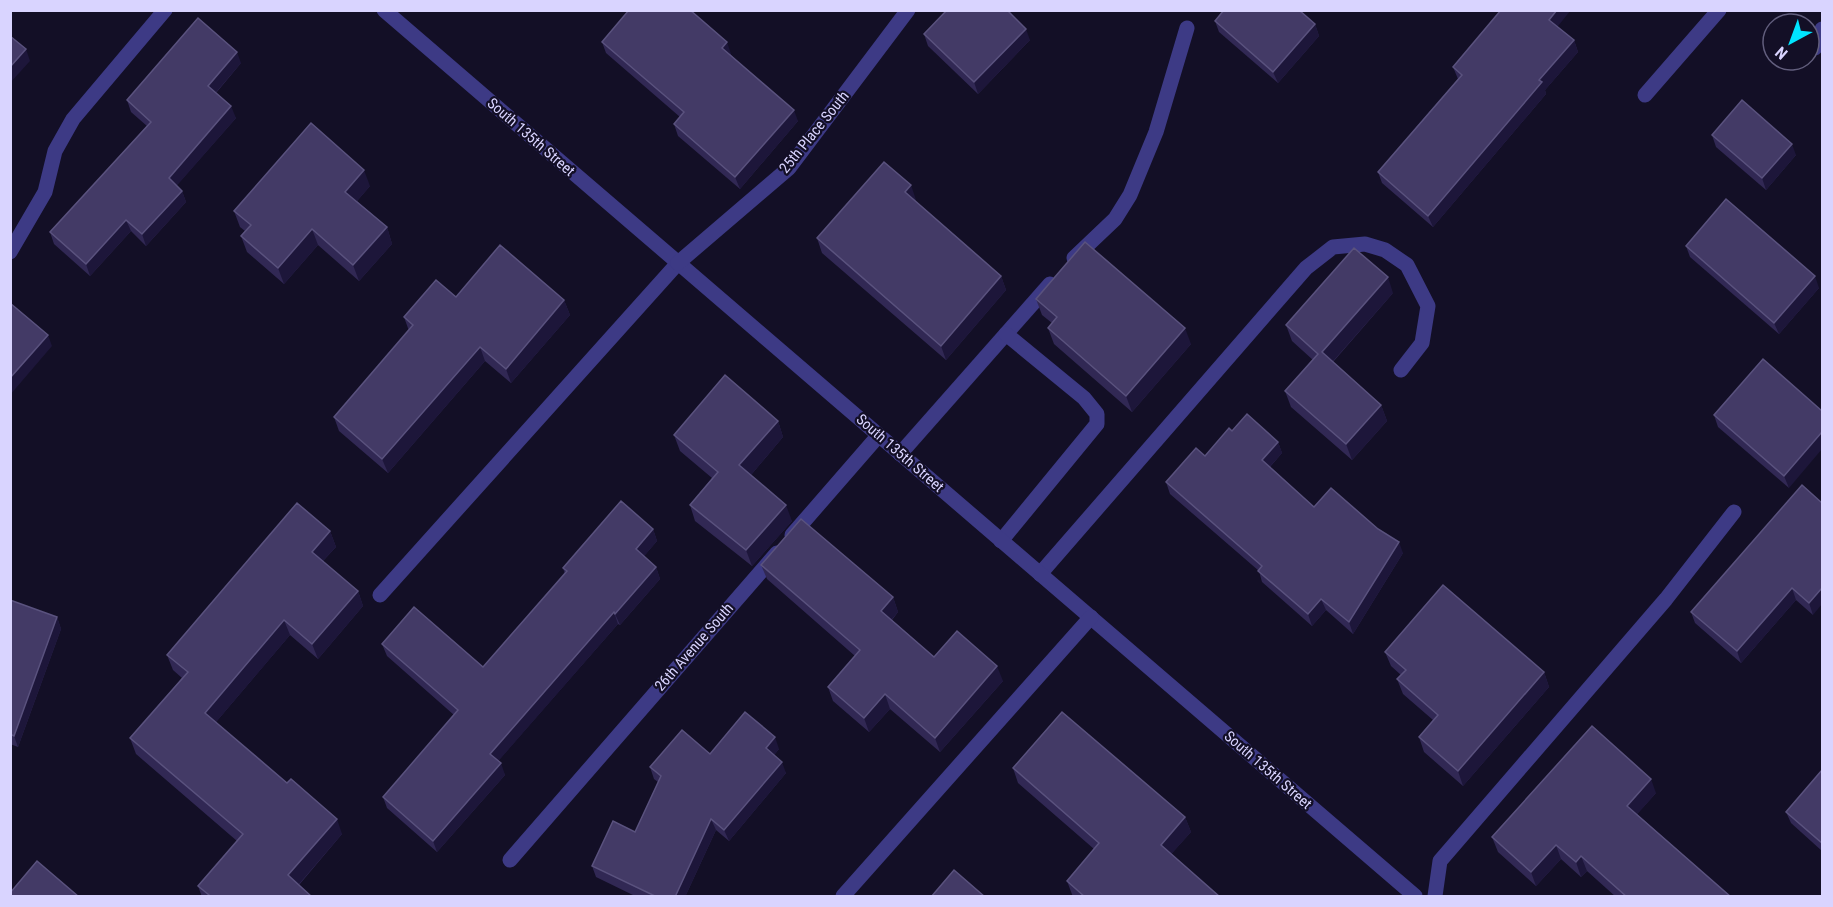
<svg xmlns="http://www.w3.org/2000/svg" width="1833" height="907" viewBox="0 0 1833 907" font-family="'Roboto Condensed',sans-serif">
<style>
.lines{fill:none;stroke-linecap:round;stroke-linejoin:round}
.service{stroke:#3d3a85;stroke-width:15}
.minor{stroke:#3d3a85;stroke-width:15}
.wall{fill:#312854}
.shaded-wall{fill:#1d163a}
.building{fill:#433a66;stroke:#5a527e;stroke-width:1.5}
.labels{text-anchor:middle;stroke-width:4.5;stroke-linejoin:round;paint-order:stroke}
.street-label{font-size:15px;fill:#d9d4ff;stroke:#130f26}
</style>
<rect width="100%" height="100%" fill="#130f26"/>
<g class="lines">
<g class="service">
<polyline points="1815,48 1822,29"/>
<polyline points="10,252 45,192 55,151 73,119 165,10"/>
<polyline points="1074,258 1115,219 1130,195 1156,132 1187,28"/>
<polyline points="900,454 1050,284"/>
<polyline points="1001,541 1097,424 1097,414 1084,398 1006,334"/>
<polyline points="1040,574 1306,268 1333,247 1365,244 1385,250 1407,265 1428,306 1422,343 1401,370"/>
<polyline points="380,595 678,263"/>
</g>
<g class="minor">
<polyline points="384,10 1415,896"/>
<polyline points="1645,95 1719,10"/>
<polyline points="678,263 789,168 908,10"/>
<polyline points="792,535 879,435"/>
<polyline points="510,860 777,553"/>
<polyline points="843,896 1091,617"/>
<polyline points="1435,896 1440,861 1666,599 1734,512"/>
</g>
</g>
<g class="wall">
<polygon points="1215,21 1315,24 1319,36 1278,83 1219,32"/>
<polygon points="1558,27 1574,40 1578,52 1545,90 1546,94 1433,227 1382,183 1378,172 1458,79 1453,67"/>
<polygon points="924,34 1030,40 978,94 928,46"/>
<polygon points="602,42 731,54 731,55 798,121 740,189 678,136 674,124 680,117 606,53"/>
<polygon points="241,63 216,93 236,118 176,186 182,191 186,202 146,246 131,231 90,276 54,244 50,232 147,126 131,112 127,100"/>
<polygon points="1712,135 1796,155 1766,190 1716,147"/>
<polygon points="370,186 357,201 387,227 392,244 359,281 318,245 284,284 247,252 241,236 245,231 240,227 234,211"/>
<polygon points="916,200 915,201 1001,276 1006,290 946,360 822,253 817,238"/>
<polygon points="1686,246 1819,288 1779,334 1690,257"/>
<polygon points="1393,293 1333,362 1381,405 1387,421 1352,460 1291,407 1285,391 1313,360 1292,341 1286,325"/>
<polygon points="456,297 564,300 570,315 511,383 485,361 388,473 339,431 334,417 409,331 404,317"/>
<polygon points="1036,299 1191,344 1132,412 1054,344 1048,328 1052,323 1042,315"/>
<polygon points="1763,359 1789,488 1718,427 1714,415"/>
<polygon points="778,421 783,437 751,475 792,521 752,566 695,521 690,505 712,478 680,451 674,435"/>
<polygon points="1232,431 1278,442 1282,453 1270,467 1314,507 1403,553 1353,634 1326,610 1312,626 1262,582 1259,571 1170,494 1166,482 1205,456"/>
<polygon points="1802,485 1813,615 1796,600 1741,663 1695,623 1691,612"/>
<polygon points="653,529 657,541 644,556 656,567 660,579 620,625 618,624 498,761 505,775 437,852 387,808 383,797 454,715 387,656 382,644 483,667 565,574 563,568"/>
<polygon points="330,531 336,547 323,561 358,591 363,606 318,659 290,635 216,722 342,834 299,885 312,897 202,897 198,886 237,841 136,754 130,738 182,678 173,670 167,655"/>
<polygon points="761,565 893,597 898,612 892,620 934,657 1003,681 940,752 890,709 869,732 833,701 828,687 855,656 767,579"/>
<polygon points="10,600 57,617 61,629 18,747 10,744"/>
<polygon points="1385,652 1544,672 1549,687 1463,786 1424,752 1419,737 1433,720 1403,694 1397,679 1401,675 1391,666"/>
<polygon points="779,749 774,755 786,773 729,841 716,830 685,897 637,897 596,877 592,866 635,832 658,782 654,779 650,767 710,754"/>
<polygon points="1013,768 1185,817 1191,832 1171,854 1220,897 1073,897 1067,881 1094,849 1018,783"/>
<polygon points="1822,770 1822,851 1791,823 1786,812"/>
<polygon points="1656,793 1637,814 1731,897 1616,897 1587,871 1581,877 1561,859 1536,886 1498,852 1492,837"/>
</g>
<g class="shaded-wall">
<polygon points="1557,10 1571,10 1554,31 1549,20"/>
<polygon points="1315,24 1319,36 1278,83 1273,72"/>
<polygon points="1026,29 1030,40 978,94 974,82"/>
<polygon points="1574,40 1578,52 1545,90 1546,94 1433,227 1428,216 1539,80"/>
<polygon points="727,42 731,54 727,59 722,48"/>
<polygon points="26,49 30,61 10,83 10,67"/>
<polygon points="237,52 241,63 212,97 208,86"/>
<polygon points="231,106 236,118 173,190 169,178"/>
<polygon points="794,110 798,121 740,189 735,177"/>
<polygon points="1792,144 1796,155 1766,190 1762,178"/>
<polygon points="364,170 370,186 351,208 345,192"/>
<polygon points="911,185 916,200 910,207 905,192"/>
<polygon points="182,191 186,202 146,246 142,234"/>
<polygon points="126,220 131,231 90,276 86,264"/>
<polygon points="387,227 392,244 359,281 353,265"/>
<polygon points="312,229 318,245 284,284 278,268"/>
<polygon points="1001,276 1006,290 946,360 941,346"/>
<polygon points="1815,276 1819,288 1779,334 1774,323"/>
<polygon points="1388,277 1393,293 1327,368 1322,352"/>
<polygon points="564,300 570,315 511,383 506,369"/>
<polygon points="1185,328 1191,344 1132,412 1126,396"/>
<polygon points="48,335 52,346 10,395 10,378"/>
<polygon points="480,347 485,361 388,473 382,459"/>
<polygon points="1381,405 1387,421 1352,460 1346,444"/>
<polygon points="778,421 783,437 745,482 739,465"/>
<polygon points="1822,432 1822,449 1789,488 1784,476"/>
<polygon points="1278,442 1282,453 1266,471 1262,460"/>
<polygon points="786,505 792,521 752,566 746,550"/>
<polygon points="653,529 657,541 640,561 636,549"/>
<polygon points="330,531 336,547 317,567 312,552"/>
<polygon points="1399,542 1403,553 1353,634 1349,622"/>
<polygon points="656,567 660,579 620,625 615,614"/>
<polygon points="1792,588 1796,600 1741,663 1737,651"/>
<polygon points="1822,588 1822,604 1813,615 1809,603"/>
<polygon points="358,591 363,606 318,659 312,644"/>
<polygon points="893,597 898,612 887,625 881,611"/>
<polygon points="1321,599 1326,610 1312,626 1308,614"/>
<polygon points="614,612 618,624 494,766 490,754"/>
<polygon points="57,617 61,629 18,747 14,736"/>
<polygon points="284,620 290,635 211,728 205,713"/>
<polygon points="997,666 1003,681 940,752 935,738"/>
<polygon points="1544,672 1549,687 1463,786 1458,771"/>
<polygon points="885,694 890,709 869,732 864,718"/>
<polygon points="775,737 779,749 770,760 766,748"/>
<polygon points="782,762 786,773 729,841 724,830"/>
<polygon points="501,763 505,775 437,852 433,841"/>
<polygon points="1651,779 1656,793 1632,820 1627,806"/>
<polygon points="1185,817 1191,832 1166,860 1161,845"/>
<polygon points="337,819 342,834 293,891 288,875"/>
<polygon points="711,819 716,830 685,897 675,897"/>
<polygon points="1556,845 1561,859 1536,886 1531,872"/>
<polygon points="1581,856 1587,871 1581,877 1576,862"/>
</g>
<g class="building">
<polygon points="629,10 690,10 727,42 722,48 794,110 735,177 674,124 684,112 602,42"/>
<polygon points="947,10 1007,10 1026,29 974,82 924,34"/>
<polygon points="1224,10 1299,10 1315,24 1273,72 1215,21"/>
<polygon points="1501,10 1557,10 1549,20 1574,40 1539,80 1542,82 1428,216 1378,172 1462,75 1453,67"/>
<polygon points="198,18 237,52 208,86 231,106 169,178 182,191 142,234 126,220 86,264 50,232 151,122 127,100"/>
<polygon points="10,36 26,49 10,67"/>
<polygon points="1742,100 1792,144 1762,178 1712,135"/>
<polygon points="311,123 364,170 345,192 387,227 353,265 312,229 278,268 241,236 251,225 234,211"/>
<polygon points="884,162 911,185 905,192 1001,276 941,346 817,238"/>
<polygon points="1726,199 1815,276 1774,323 1686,246"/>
<polygon points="1085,242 1185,328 1126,396 1048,328 1057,317 1036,299"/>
<polygon points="500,245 564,300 506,369 480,347 382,459 334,417 413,325 404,317 436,280 456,297"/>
<polygon points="1354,248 1388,277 1322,352 1381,405 1346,444 1285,391 1318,354 1286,325"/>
<polygon points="10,303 48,335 10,378"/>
<polygon points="1763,359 1822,411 1822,432 1784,476 1714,415"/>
<polygon points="725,375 778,421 739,465 786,505 746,550 690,505 718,472 674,435"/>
<polygon points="1247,414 1278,442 1262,460 1314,507 1331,488 1378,529 1399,542 1349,622 1321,599 1308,614 1258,571 1262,566 1166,482 1196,448 1205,456 1229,428 1232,431"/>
<polygon points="1802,485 1822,503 1822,588 1809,603 1792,588 1737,651 1691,612"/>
<polygon points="621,501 653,529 636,549 656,567 615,614 614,612 490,754 501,763 433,841 383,797 458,710 382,644 414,607 483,667 567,571 563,568"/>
<polygon points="297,503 330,531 312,552 358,591 312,644 284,620 205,713 287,783 291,779 337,819 288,875 312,897 207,897 209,895 198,886 243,834 130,738 188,672 167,655"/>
<polygon points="801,519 893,597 881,611 934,657 957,631 997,666 935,738 885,694 864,718 828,687 860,650 761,565"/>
<polygon points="1443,585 1544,672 1458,771 1419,737 1438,715 1397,679 1406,670 1385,652"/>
<polygon points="10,600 57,617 14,736 10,734"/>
<polygon points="745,712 775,737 766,748 782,762 724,830 711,819 675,897 657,897 592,866 613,821 635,832 661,776 650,767 682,730 710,754"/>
<polygon points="1062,712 1185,817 1161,845 1220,897 1085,897 1067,881 1099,843 1013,768"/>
<polygon points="1592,726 1651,779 1627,806 1731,897 1627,897 1581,856 1576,862 1556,845 1531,872 1492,837"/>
<polygon points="1822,770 1822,843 1786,812"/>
<polygon points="37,861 79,897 10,897 10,893"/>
<polygon points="954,870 985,897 931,897"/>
</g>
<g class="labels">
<g class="street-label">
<text transform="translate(814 132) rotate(-51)" y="5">25th Place South</text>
<text transform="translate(531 137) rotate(41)" y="5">South 135th Street</text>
<text transform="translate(900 453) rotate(41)" y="5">South 135th Street</text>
<text transform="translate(694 647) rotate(-49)" y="5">26th Avenue South</text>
<text transform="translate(1268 770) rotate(41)" y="5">South 135th Street</text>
</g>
</g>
<rect width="1833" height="907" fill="none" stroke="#d9d4ff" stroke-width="24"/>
<g transform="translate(1791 42) rotate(221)"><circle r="28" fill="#130f26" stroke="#625e7d" stroke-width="1.5"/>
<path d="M0-4.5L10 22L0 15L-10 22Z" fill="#00e5ff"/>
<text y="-9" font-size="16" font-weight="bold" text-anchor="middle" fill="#d9d4ff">N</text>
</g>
</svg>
